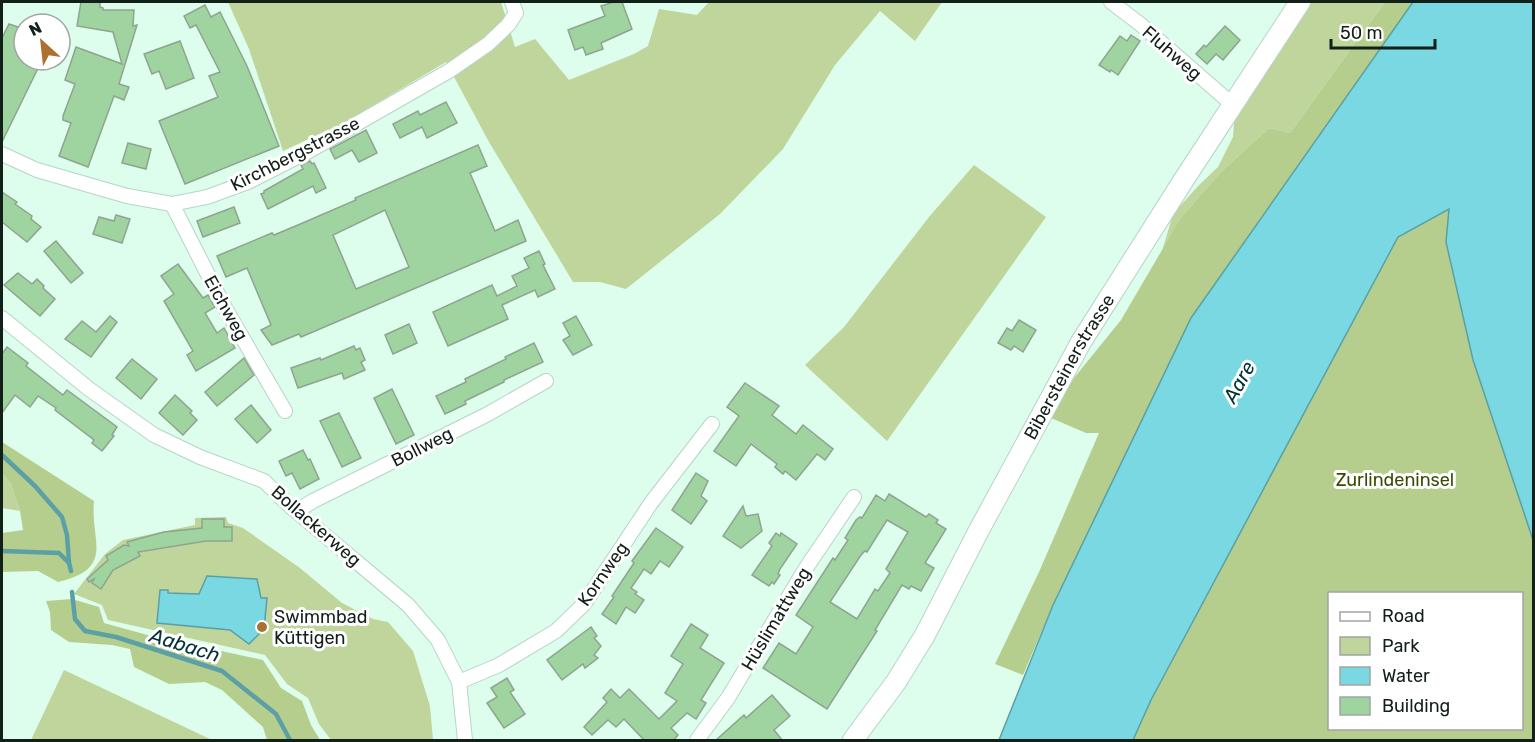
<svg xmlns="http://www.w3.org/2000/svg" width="1535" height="742" viewBox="0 0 1535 742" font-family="Rubik,sans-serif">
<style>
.green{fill:#bfd59b}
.forest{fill:#b5ce8d;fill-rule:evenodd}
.water{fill:#79d8e1;stroke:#5aa0a5;stroke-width:1.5}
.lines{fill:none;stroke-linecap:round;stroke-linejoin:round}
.stream{stroke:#5aa0a5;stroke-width:4.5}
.building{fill:#9fd4a0;stroke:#8ea48e;stroke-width:1.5;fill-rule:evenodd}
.minor-casing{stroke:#b6d5c6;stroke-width:16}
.secondary-casing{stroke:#b6d5c6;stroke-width:22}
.minor{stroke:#fff;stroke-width:14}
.secondary{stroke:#fff;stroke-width:20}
.poi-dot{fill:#aa7130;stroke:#fff;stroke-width:2}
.labels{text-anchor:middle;stroke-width:6;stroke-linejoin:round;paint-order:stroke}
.street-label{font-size:18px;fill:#131f19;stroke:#fff}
.park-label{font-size:18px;fill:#384c01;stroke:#fff}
.poi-label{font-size:18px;fill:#131f19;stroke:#fff;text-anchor:start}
.water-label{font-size:20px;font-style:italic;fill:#013135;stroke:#fff}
</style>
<rect width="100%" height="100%" fill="#ddfded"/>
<g class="green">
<polygon points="228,2 501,2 515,47 535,39 569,80 634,54 648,46 659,9 697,15 709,2 942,2 915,41 880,11 835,65 783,149 720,214 626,289 600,282 573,282 489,142 446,62 345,122 283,151 249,49"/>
<polygon points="1308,2 1385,2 1290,133 1269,128 1222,171 1182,216 1161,255 1173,214 1198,186 1218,167 1233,137 1234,124 1232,118"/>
<polygon points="974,165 1046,217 887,441 805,365 844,327 929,217"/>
<polygon points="2,473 11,484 20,511 2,508"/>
<polygon points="226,517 228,523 243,528 300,568 342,603 373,619 388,622 413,651 430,706 433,740 331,740 319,724 308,698 287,684 265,655 108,620 102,605 74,594 105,554 123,540 195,525 195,518"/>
<polygon points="64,670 212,740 31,740"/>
</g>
<g class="forest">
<polygon points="1385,2 1413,2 1191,318 1053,605 1023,675 995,664 1039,572 1099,433 1086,433 1044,415 1121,320 1182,216 1222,171 1269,128 1290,133"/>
<path d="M1449 208 1446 242 1473 360 1533 540V740H1133L1151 700 1398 237ZM1330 594H1522V728H1330Z"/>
<path d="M2 442 94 501C90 541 116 568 58 582L38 571 2 572V533L23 530 20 511 11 484 2 473Z"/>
<polygon points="72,599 99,607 104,623 151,636 263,660 281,688 302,701 311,725 320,740 267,740 263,727 222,690 205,682 169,684 134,667 130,649 112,645 69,642 51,630 50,612 46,601"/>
</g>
<g class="water">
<polygon points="1413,2 1533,2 1533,540 1473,360 1446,242 1449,209 1398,237 1151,700 1133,740 999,740 1053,605 1191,318"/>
<polygon points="207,576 257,579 261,598 267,598 264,629 249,644 230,630 157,623 160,590 168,590 168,593 199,594"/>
</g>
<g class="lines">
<g class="stream">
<polyline points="2,455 35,486 62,517 67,535 69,563"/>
<polyline points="2,551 59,553 69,563 71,571"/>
<polyline points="72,592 75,619 85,631 116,637 222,671 276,714 290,740"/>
</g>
</g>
<g class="building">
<polygon points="81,2 100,2 100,7 103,8 103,10 134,10 133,26 137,25 119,84 129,87 124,100 114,96 88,167 59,156 71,123 63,120 63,116 75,84 65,80 76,47 122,64 113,32 77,26"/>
<polygon points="614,2 622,2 632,29 601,43 603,49 586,55 583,47 575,50 568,30 605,16 601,6"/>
<polygon points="205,5 211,17 220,12 247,66 279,146 185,184 159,121 218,97 209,76 220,72 196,25 190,28 184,16"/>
<polygon points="9,24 24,29 24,60 42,60 2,142 2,38"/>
<polygon points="1225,26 1240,40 1223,60 1216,54 1207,64 1196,54 1204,45 1206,47"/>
<polygon points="1131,35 1140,41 1118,75 1111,70 1110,72 1099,65 1120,36 1127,41"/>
<polygon points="180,41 194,78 166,89 159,71 152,74 144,54"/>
<polygon points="446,102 457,123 427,138 422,127 400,138 393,124 418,111 420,115"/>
<polygon points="366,130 377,153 359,162 352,150 335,159 330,149"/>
<polygon points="128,143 151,149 146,169 122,163"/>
<path d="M478 145 487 166 470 173 495 231 518 220 526 241 301 337 299 334 272 345 261 330 271 325 247 268 226 277 217 256 272 233 274 235 298 225 356 200 355 198ZM385 210 409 267 356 289 333 235Z"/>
<polygon points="310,161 312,164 314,163 326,188 316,193 313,186 268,209 261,194 264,193 264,191 303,169 301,165"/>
<polygon points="2,192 17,202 15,204 32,216 31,219 41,227 27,242 2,222"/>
<polygon points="234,207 240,223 203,237 197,221"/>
<polygon points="116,215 130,219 122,243 93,234 99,217 114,221"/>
<polygon points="56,241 83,273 71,283 44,251"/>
<polygon points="539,251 545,264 543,265 555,289 538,297 535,290 502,305 508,319 448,346 433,312 492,285 497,296 517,286 512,276 529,268 524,258"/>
<polygon points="178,264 203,298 208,295 215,307 205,313 217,333 224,328 235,348 196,371 187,355 193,351 164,301 174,294 161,276"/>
<polygon points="18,273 32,284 37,279 44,286 43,288 55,299 40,316 4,285"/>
<polygon points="110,316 117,322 91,357 65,339 82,321 96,332"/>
<polygon points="576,316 592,345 573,355 563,340 570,336 563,323"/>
<polygon points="1019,320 1036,330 1023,352 1014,346 1011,350 998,343 1007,328 1012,331"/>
<polygon points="409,324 417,343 393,354 385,335"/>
<polygon points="534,343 543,362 504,380 504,382 465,401 466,404 445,414 436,396 466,382 465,379 506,359 505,357"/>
<polygon points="354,346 356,350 360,348 365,360 361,362 365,370 344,379 342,373 298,388 291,368 320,358 321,360"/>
<polygon points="7,347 28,363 26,366 63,395 67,390 117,427 112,435 114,436 102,451 92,443 94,440 55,410 56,408 38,396 30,407 15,395 2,413 2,354"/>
<polygon points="244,358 254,375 217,406 205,392"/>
<polygon points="132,359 157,379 141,399 116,378"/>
<polygon points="745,383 779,406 772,415 796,434 803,425 833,449 825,460 817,454 796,480 785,471 783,474 775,467 777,464 751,444 736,466 714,451 739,416 727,407"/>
<polygon points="392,389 414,435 396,444 374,398"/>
<polygon points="175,395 192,411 190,413 197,420 183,435 159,413"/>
<polygon points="251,405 271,430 257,443 235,419"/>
<polygon points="339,413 361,458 342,467 320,421"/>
<polygon points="303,450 308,460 310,459 319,479 300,489 292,473 286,476 279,461"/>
<polygon points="696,473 708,481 701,496 707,501 691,524 672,510"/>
<path d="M889 494 926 517 929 514 938 520 936 523 946 529 925 563 934 568 921 591 911 586 909 589 902 585 875 630 877 631 827 709 763 668 779 643 796 654 813 627 796 615 833 558 835 560 848 540 845 538 856 520 860 517 862 518 876 495 885 501ZM887 520 908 532 886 569 890 573 878 591 875 589 857 619 830 602 861 555 865 551 867 552Z"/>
<polygon points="743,506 746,516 758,514 762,531 741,548 723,536"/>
<polygon points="202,519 224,519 224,527 232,527 232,541 206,541 138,552 140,556 113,570 101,589 92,583 94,579 89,582 87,579 108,560 106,556 124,545 129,546 127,542 164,532 202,528"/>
<polygon points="656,528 683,547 669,567 660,561 651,574 644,569 631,588 637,592 635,594 644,600 635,613 626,607 616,624 602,614 614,597 612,596 634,563 632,561"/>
<polygon points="776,533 780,536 781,533 797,544 780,569 778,574 780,575 774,584 772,582 769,586 752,575 772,546 769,543"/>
<polygon points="691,624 708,635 700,648 724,663 701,700 706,703 696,719 687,713 671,728 678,735 673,741 645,741 624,719 616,727 608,720 592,735 584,727 607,702 603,698 611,689 620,698 629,689 659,719 677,701 665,693 683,664 671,656"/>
<polygon points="591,627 597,636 594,638 601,646 594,655 598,658 585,668 583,664 562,680 547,660"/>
<polygon points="507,678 514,690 510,692 525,714 504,728 487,703 497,697 491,688"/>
<polygon points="772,695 790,716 774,730 783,741 715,741 744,715 746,718"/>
</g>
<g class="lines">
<defs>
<g id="minor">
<polyline points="1111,2 1140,24 1233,105"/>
<polyline points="2,154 37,170 127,196 172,204 207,197 248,182 309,151 449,71 488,44 508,25 516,13 512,2"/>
<polyline points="172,204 225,308 285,411"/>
<polyline points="2,318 89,389 154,435 200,457 264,481 290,506 408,605 438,640 459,682 465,740"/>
<polyline points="297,511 313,501 486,415 546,381"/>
<polyline points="459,682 499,665 556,631 584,604 651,503 712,424"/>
<polyline points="697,740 728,698 804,571 854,497"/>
</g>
<g id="secondary">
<path id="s1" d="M853 740 896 682 925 635 978 532 1081 342 1183 181 1300 2"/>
</g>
</defs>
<use href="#minor" class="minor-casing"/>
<use href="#secondary" class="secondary-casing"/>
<use href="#minor" class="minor"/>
<use href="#secondary" class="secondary"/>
</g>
<circle class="poi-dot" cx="262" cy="627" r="6"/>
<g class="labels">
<g class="street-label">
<text transform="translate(1172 53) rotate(41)" y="6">Fluhweg</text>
<text transform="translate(295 154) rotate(-27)" y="6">Kirchbergstrasse</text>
<text transform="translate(226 308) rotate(61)" y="6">Eichweg</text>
<text dy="6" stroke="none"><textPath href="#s1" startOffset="432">Bibersteinerstrasse</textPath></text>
<text transform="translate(422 447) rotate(-27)" y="6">Bollweg</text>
<text transform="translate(316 526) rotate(41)" y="6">Bollackerweg</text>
<text transform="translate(603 574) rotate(-55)" y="6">Kornweg</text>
<text transform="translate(776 619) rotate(-59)" y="6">Hüslimattweg</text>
</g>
<g class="park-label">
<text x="1395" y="486">Zurlindeninsel</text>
</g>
<g class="poi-label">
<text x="274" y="623">Swimmbad<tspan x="274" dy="21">Küttigen</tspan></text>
</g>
<g class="water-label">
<text transform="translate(1239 382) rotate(-61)" y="7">Aare</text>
<text transform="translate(185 645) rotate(17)" y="7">Aabach</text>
</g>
</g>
<rect width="1535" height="742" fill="none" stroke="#131f19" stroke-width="6"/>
<rect x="1328" y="592" width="195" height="138" fill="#ffffff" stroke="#a1a5a3" stroke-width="1.5"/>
<rect x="1340" y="612" width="30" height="9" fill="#ffffff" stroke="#a1a5a3" stroke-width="1.5"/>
<text x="1382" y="622" font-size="18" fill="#131f19">Road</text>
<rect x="1340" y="637" width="30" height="18" fill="#bfd59b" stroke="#a1a5a3" stroke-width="1.5"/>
<text x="1382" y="652" font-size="18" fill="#131f19">Park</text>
<rect x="1340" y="667" width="30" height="18" fill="#79d8e1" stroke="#a1a5a3" stroke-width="1.5"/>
<text x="1382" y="682" font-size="18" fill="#131f19">Water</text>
<rect x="1340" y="697" width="30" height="18" fill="#9fd4a0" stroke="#a1a5a3" stroke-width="1.5"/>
<text x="1382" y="712" font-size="18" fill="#131f19">Building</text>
<g transform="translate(42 42) rotate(333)"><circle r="28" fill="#ffffff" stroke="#a1a5a3" stroke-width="1.5"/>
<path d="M0-4.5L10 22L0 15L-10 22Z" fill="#aa7130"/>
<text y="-9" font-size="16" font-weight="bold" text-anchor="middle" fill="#131f19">N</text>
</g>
<path d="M1331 39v9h104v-9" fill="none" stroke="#131f19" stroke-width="3"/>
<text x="1340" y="39" font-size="18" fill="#131f19" stroke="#ffffff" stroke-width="4.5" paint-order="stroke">50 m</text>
</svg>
